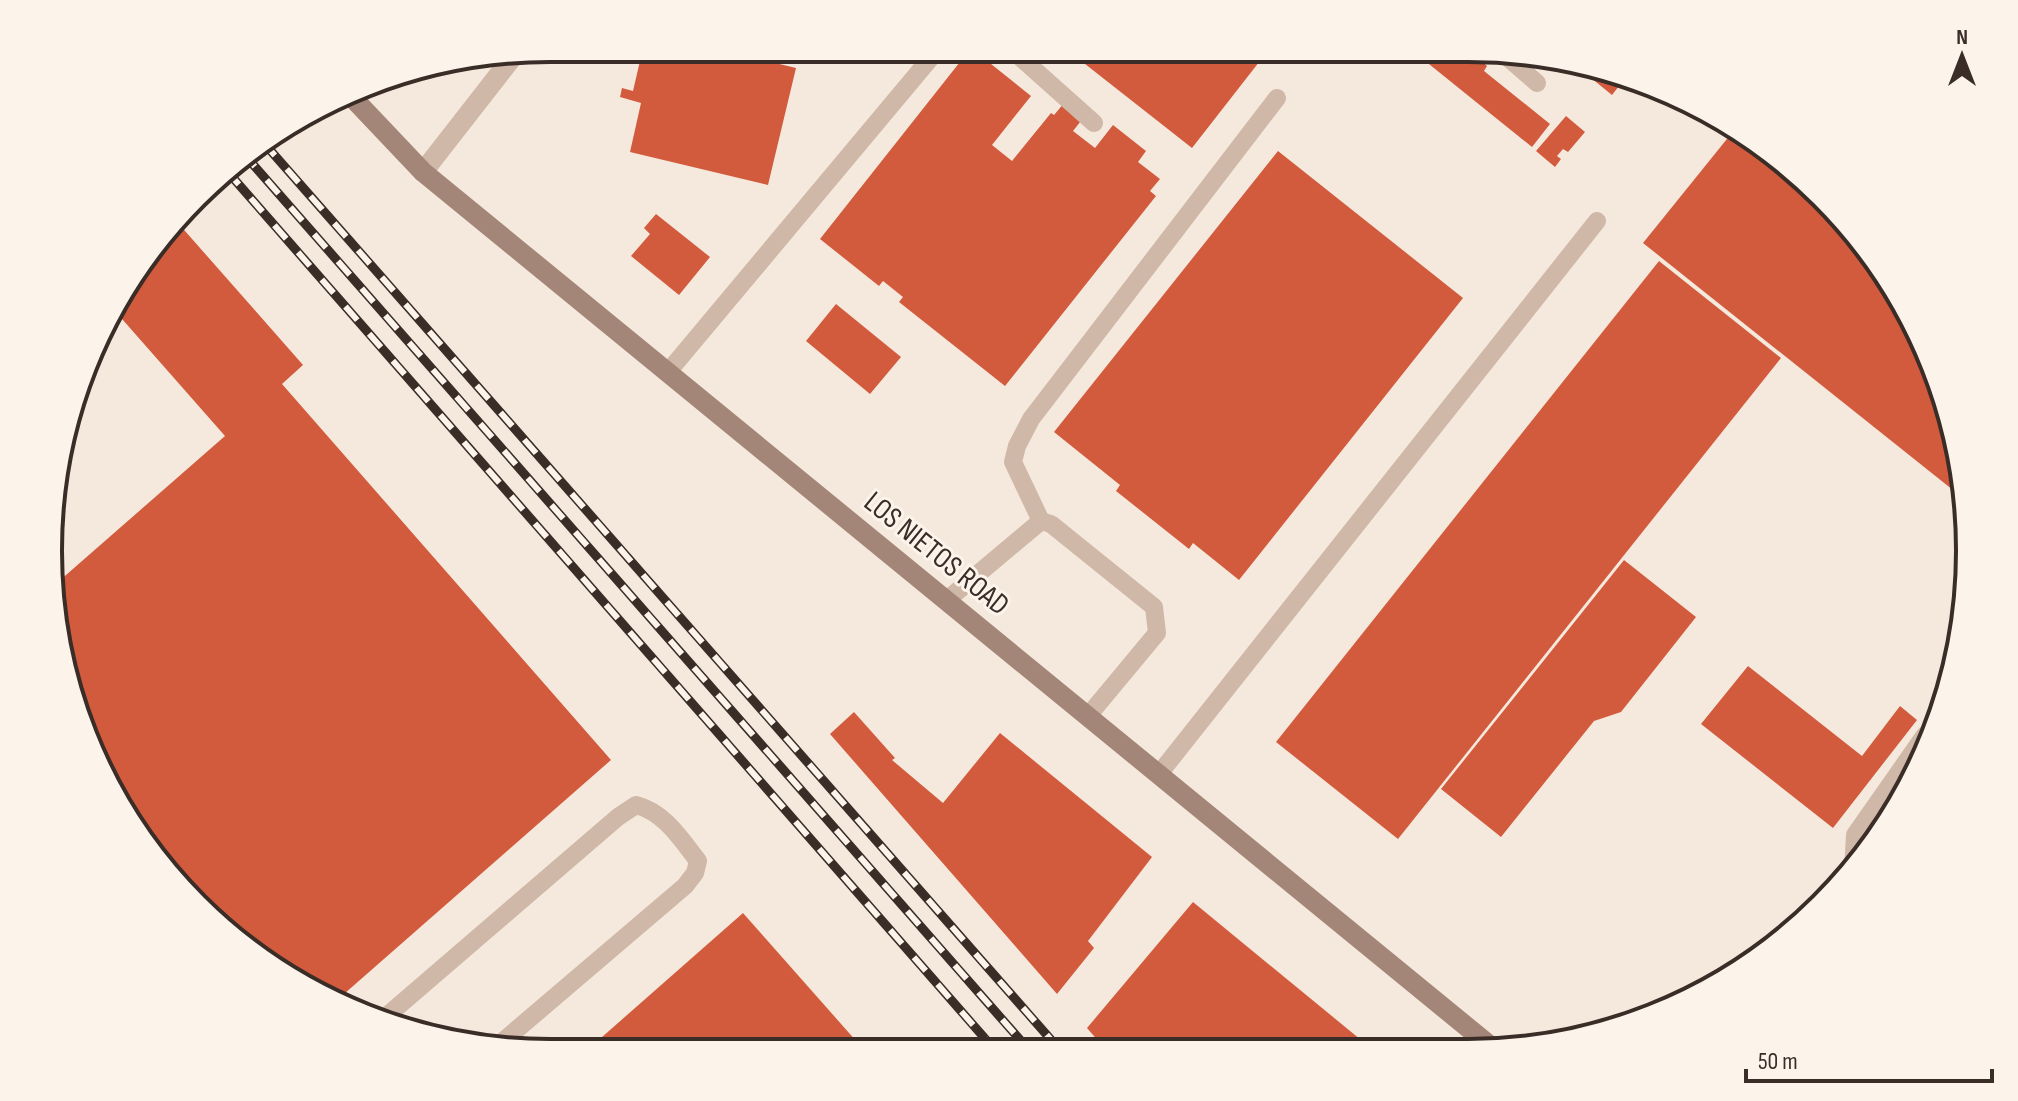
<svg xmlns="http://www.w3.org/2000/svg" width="2018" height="1101" viewBox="0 0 2018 1101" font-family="'Sofia Sans Condensed',sans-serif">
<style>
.building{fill:#d35b3d}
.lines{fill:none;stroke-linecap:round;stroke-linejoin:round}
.service{stroke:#cfb8a7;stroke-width:18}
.minor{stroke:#cfb8a7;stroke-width:20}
.secondary{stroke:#a38678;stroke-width:20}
.rail-casing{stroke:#3a2d28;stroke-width:9}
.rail{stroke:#fcf3ea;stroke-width:6;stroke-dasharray:18;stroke-linecap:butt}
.labels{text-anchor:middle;stroke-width:6;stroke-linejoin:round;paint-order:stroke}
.street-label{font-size:30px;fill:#3a2d28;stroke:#fcf3ea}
.rim{fill:none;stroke:#3a2d28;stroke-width:4}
</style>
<rect width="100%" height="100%" fill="#f5e9dd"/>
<g class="building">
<polygon points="643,48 713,48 796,68 768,185 630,152 641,103 620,97 622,88 633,91"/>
<polygon points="971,48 1031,96 992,145 1012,161 1051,113 1054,115 1065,102 1084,117 1073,131 1095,148 1113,125 1146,151 1138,162 1160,179 1150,191 1156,196 1005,386 899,302 903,297 883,281 879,286 820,239"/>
<polygon points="1066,49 1278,49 1268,62 1263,57 1192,148"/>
<polygon points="1424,49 1467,49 1487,66 1484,71 1550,124 1532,147 1419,56"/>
<polygon points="1569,60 1598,65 1626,77 1612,95"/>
<polygon points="1566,116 1585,132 1568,152 1563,149 1557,156 1561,159 1555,167 1536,151"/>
<polygon points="1735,129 1866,244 1953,420 1958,494 1643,243"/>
<polygon points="1278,151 1463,298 1239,580 1193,543 1189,549 1116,491 1120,485 1054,432"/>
<polygon points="656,214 710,257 679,295 631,256 650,234 644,228"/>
<polygon points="178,223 303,365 282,384 611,760 336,1001 300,986 173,882 86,743 50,589 225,436 115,311 132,272"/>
<polygon points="1659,261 1781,358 1398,839 1276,742"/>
<polygon points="836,304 901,357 870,394 806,341"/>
<polygon points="1624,560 1696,617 1621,712 1594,721 1501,837 1441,789"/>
<polygon points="1748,666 1862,756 1900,706 1917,720 1833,828 1701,724"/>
<polygon points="854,712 895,758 892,760 943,803 1000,733 1152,857 1088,941 1094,948 1057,994 830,734"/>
<polygon points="1193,902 1372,1049 1106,1050 1087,1028"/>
<polygon points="743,913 865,1051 585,1052"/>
</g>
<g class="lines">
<g class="service">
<polyline points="1011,49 1094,123"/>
<polyline points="1498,49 1537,83"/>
<polyline points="668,372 939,48"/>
<polyline points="1041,521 1013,462 1017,446 1031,419 1277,98"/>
<polyline points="947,600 1041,521 1051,524 1154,607 1157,633 1088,716"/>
<polyline points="1159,774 1597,221"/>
<polyline points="1853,871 1855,835 1925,735"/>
<path d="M382 1020 618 817 636 805C664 812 681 839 698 861L695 873 685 886 495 1048"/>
</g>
<polyline class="minor" points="423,172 515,54"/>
<polyline class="secondary" points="350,95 423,172 1494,1049"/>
<defs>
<g id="rail">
<polyline points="263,142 1060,1050"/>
<polyline points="243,153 1029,1050"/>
<polyline points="227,171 995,1050"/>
</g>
</defs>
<use href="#rail" class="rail-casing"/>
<use href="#rail" class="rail"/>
</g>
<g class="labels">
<g class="street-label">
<text transform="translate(937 553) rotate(39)" y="10">LOS NIETOS ROAD</text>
</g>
</g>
<path d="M0 0H2018V1101H0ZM550 62H1468A488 488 0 0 1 1956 550V551A488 488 0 0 1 1468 1039H550A488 488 0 0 1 62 551V550A488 488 0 0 1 550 62Z" fill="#fcf3ea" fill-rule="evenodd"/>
<path class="rim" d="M550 62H1468A488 488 0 0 1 1956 550V551A488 488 0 0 1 1468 1039H550A488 488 0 0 1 62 551V550A488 488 0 0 1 550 62Z"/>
<g transform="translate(1962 56)" stroke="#fcf3ea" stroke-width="6" paint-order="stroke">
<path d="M0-6L14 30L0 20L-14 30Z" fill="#3a2d28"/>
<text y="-12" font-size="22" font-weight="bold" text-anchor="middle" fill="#3a2d28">N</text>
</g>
<path d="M1746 1069v12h246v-12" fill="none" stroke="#3a2d28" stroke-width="4"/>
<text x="1758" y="1069" font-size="24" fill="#3a2d28" stroke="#fcf3ea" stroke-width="6" paint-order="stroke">50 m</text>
</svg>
